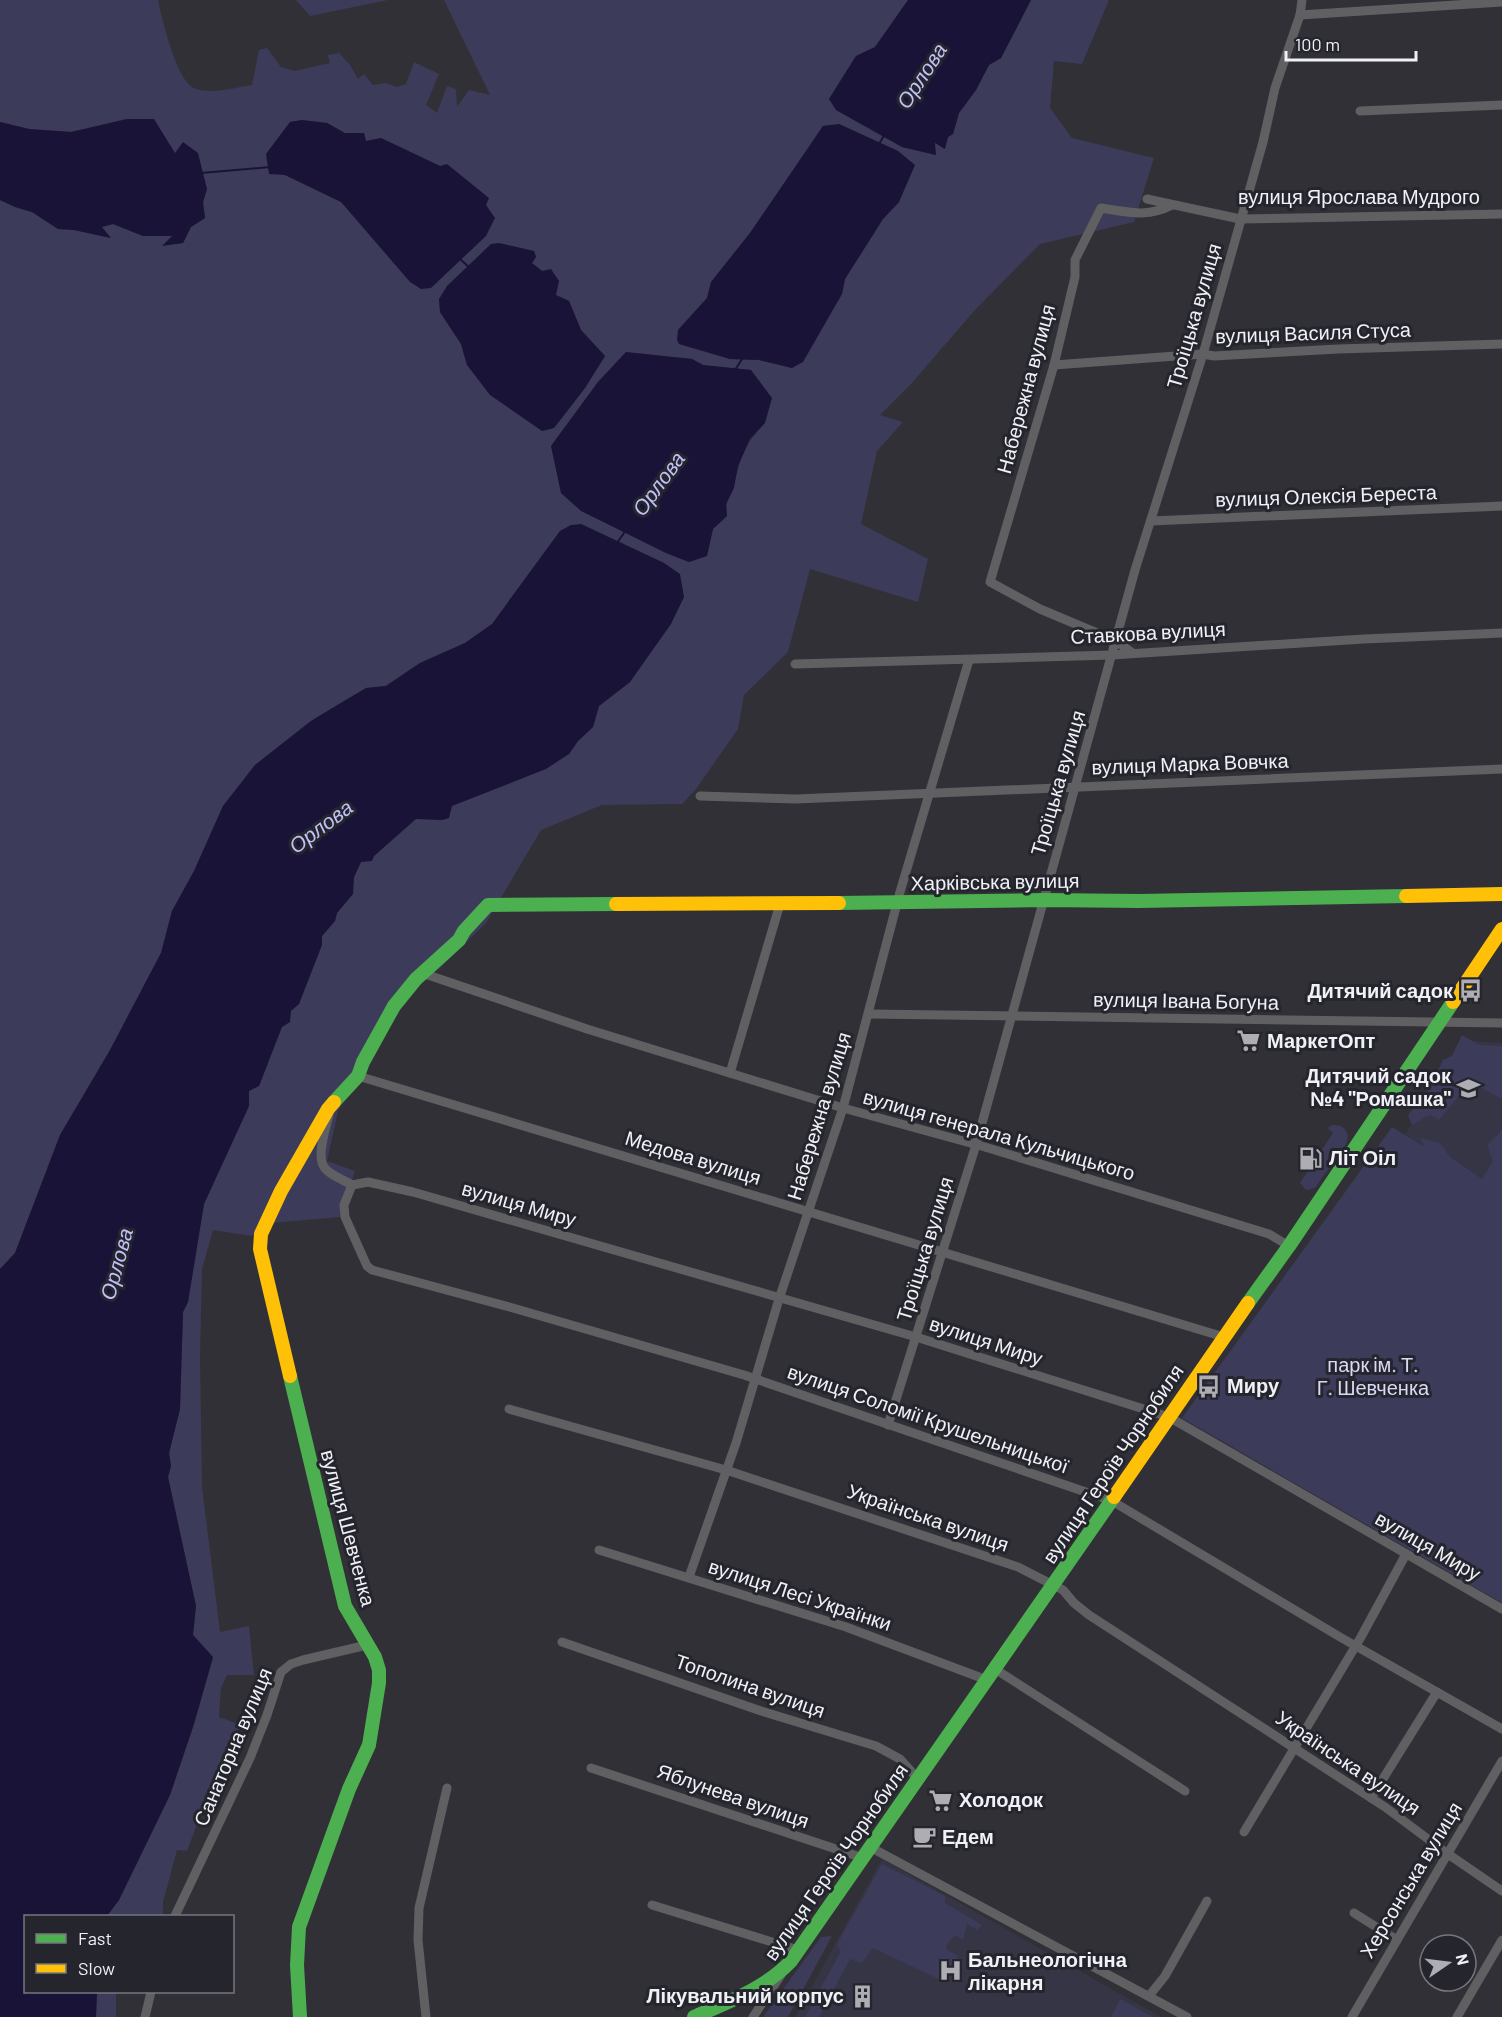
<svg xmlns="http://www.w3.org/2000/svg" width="1502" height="2017" viewBox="0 0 1502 2017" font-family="Barlow,sans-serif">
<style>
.built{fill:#363545}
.green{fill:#3d3b5a;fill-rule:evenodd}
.water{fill:#191437}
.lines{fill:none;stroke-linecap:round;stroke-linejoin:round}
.stream{stroke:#191437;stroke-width:2}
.street{stroke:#606063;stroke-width:9}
.fast{stroke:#4caf50;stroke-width:14}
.slow{stroke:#ffc107;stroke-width:14}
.labels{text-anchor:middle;stroke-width:6;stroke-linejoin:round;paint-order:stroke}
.street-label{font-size:20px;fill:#f0f0f7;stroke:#25252e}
.poi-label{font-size:20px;font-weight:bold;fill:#f0f0f7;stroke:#25252e;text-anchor:start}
.park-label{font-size:20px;fill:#d9d8f6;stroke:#25252e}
.water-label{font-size:21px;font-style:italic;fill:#c2c0fa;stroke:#25252e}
</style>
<rect width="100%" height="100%" fill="#313036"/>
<g class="built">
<polygon points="1468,1041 1502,1043 1502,1147 1480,1184 1405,1134"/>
<polygon points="882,1859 1161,2017 795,2017"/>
</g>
<g class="green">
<path d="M0 0H158C162 19 177 84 196 89 214 94 234 88 252 85L259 50 267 48 281 67 295 71 330 63 328 55 339 53 350 65 358 79 364 74 373 85 386 83 397 87 406 84 414 62 439 74 426 105 437 113 447 86 456 89 457 107 469 90 490 95 444 0H908L875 47 856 56 829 99 836 110 902 147 935 155V142L944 149 948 137 953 134 959 113 976 90 989 65 1001 58 1031 0H1109L1082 64 1054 61 1050 108 1072 138 1154 158 1134 222 1040 244 975 310 911 384 880 415 903 422 877 451 861 524 928 559 918 602 810 569 788 652 744 695 738 729 696 789 682 804 602 805 541 830 486 923 439 969 415 986 338 1111 327 1161 355 1171 340 1217 271 1223 252 1236 213 1230 202 1269 200 1357 202 1487 220 1632 249 1626 254 1675H227L221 1688 219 1717 241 1725 207 1798 187 1851 177 1850 163 1902V1916H107L119 1900 170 1795 194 1724 213 1658 193 1635 196 1606 168 1477 171 1466 169 1453 180 1409 183 1312 188 1302 204 1204 249 1106V1091L259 1086 282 1026 291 1011 322 945V936L335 921 337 913 352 894 354 877 361 862 374 856 416 818 442 820 451 806 569 754 578 741 593 727 599 706 630 682 645 658 664 563 581 524 560 531 492 624 465 643 420 663 385 686 366 688 311 721 255 765 223 806 194 871 172 911 161 953 110 1050 60 1135 15 1253 0 1269V200L15 207 32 212 58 229 74 230 110 238 101 227 113 224 143 236H173L163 245 183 243 191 227 205 218 203 202 207 189 175 154 127 119 71 132 29 129 0 122ZM302 120 327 123 345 133H364L366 141 381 138 440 166 356 218 341 202 285 175 266 154 290 122ZM839 124 898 151 899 202 883 219 845 279 842 294 792 368 759 360 730 359 680 344 678 330 707 298 711 282 750 233 823 126ZM520 249 534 251 536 257 532 263 542 271 556 295 569 301 581 330 605 356 585 388 554 428 542 431 467 365 461 344 440 312 439 299ZM626 352 692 359 703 365 751 370 765 423C744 445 741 457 734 485 731 500 725 498 727 516L713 529 707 556 689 562 666 553 581 510 561 493 551 446 598 382Z"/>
<polygon points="296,0 388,0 310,16"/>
<polygon points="1462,1035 1479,1045 1502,1046 1502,1099 1470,1082 1439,1120 1430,1115 1412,1125 1408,1115 1428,1091 1443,1060 1452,1056"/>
<path d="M1332 1125C1341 1125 1346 1127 1348 1136L1346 1144 1315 1188 1306 1190 1300 1183 1333 1133 1328 1128Z"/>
<polygon points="1392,1127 1425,1147 1420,1138 1440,1143 1450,1157 1482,1179 1493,1161 1487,1145 1502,1130 1502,1603 1182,1418"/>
<polygon points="882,1864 945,1896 945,1903 982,1925 977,1930 967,1924 963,1940 955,1935 946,1946 947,1950 958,1956 945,1982 873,1948 862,1963 850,1959 819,2017 805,2017 841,1951 837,1944"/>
<polygon points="832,1936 788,2017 763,2017 821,1937"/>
<polygon points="97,1992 116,1992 116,2017 96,2017"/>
<polygon points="1120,1999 1153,2017 1111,2017"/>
</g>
<g class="water">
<polygon points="908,0 1031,0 1001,58 989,65 976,90 959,113 953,134 948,137 945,149 935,143 936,155 902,147 836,110 829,99 856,56 875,47"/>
<polygon points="127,119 154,119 175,153 183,142 198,153 207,189 203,202 205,218 191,227 183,243 162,246 172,236 143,236 113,224 102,227 111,238 74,230 58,229 32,212 15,207 0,200 0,122 29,129 71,132"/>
<polygon points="302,120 327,123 345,133 364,133 366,141 381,138 440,166 447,164 489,198 486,205 495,218 486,236 431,288 421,289 410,282 341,202 285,175 269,174 266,154 290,122"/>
<polygon points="839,124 898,151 915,165 899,202 883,219 845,279 842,294 803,362 792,368 759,360 730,359 679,344 677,340 678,330 707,298 711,282 750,233 823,126"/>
<polygon points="499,243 534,251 536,257 532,263 542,271 551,269 559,281 556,295 569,301 581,330 605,356 585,388 554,428 542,431 490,395 467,365 461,344 440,312 439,299 447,286 491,244"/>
<polygon points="626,352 692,359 703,365 751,370 772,398 765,423 750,439 738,466 734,488 726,504 727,516 713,529 707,556 689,562 666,553 581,511 561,493 551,446 598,382"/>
<polygon points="581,524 664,563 680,574 684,597 671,624 630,682 599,706 593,727 578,741 569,754 546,769 452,806 449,818 442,820 416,819 374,856 372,861 361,862 354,877 353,894 337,913 335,921 322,936 322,945 299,1004 291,1011 290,1022 282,1027 259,1086 249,1091 249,1106 204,1204 188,1302 183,1312 180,1409 169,1453 171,1466 168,1477 196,1606 193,1635 213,1657 194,1724 170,1795 119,1900 107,1916 26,1916 26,1992 97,1992 96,2017 0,2017 0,1269 15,1253 60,1135 110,1050 161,953 172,911 194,871 223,806 255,765 311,721 329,710 366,688 386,686 420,663 465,643 492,624 560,531 571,525"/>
</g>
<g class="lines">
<g class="stream">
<polyline points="879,144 885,134"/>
<polyline points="201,173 270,167"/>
<polyline points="460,259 470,268"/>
<polyline points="735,370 742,359"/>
<polyline points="617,543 626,530"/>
</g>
<g class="street">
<polyline points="1300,15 1502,2"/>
<polyline points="1360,111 1502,105"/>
<polyline points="1147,199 1240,219 1502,214"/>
<polyline points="1054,365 1203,354 1214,356 1338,349 1502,344"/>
<polyline points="1151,521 1502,506"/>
<path d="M1131 652 1116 641 1040 609 990 582 1054 365 1075 277V260L1101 208C1128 212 1147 218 1172 205"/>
<polyline points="795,664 1112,655 1364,639 1502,633"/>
<polyline points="700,796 796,799 1502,769"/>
<polyline points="422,973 587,1029 843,1108 985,1147 1269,1234 1289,1246"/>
<polyline points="869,1014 1502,1023"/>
<polyline points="730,1073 780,904"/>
<polyline points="358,1076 1224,1337"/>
<path d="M329 1115C326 1127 316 1156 324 1167 329 1175 344 1180 352 1185"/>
<polyline points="352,1185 344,1205 345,1217 367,1266 372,1270 513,1308 744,1375 1112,1501 1340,1637 1502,1729"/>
<polyline points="352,1185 368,1182 413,1192 916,1337 1169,1417 1502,1609"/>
<polyline points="509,1409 726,1470 1018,1567 1063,1590 1074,1603 1089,1615 1385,1807 1448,1854 1502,1891"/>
<polyline points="888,1425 976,1145 1135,570 1203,354 1263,142 1275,88 1300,15 1302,0"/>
<polyline points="599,1550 846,1627 987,1680"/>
<polyline points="689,1577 736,1443 779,1299 843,1108 900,892 969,660"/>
<polyline points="562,1642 761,1711 876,1746 900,1759 918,1779"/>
<polyline points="995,1669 1185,1791"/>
<polyline points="591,1768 863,1858"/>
<polyline points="1371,1798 1437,1692"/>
<polyline points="1244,1832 1361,1637 1406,1554"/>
<polyline points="870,1847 1187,2017"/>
<polyline points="652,1905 798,1950"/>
<polyline points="1354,1913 1397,1940"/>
<polyline points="175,1916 250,1758 267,1715 281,1672 291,1664 303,1660 367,1645"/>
<polyline points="1149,1996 1165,1976 1207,1901"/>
<polyline points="145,2017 151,1992"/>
<polyline points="426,2017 418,1940 419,1908 447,1788"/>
<polyline points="753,2017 781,1975"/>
<polyline points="1352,2017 1502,1761"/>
<polyline points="1457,2017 1502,1940"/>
</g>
<g class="fast">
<polyline points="839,903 1044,900 1139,901 1406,896"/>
<polyline points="334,1102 358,1076 363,1062 394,1006 416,979 459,940 464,931 488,905 616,904"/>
<polyline points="1248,1303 1289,1246 1453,1002"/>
<polyline points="290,1376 345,1606 375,1657 379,1670 379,1683 369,1745 349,1789 299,1927 297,1965 300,2017"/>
<path d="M694 2017C728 2002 766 1988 791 1961L1114 1497"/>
</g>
<g class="slow">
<polyline points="1406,896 1502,894"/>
<polyline points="616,904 839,903"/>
<polyline points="1453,1002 1502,929"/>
<polyline points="290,1376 260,1249 261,1234 281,1191 328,1109 334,1102"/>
<polyline points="1114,1497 1248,1303"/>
</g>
</g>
<defs>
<symbol id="bus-bare" viewBox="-9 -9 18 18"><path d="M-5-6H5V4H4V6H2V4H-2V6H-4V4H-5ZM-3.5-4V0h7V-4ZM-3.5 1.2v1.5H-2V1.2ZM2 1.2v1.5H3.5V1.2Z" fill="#adadb3" stroke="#25252e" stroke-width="2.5" paint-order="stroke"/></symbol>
<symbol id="supermarket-bare" viewBox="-9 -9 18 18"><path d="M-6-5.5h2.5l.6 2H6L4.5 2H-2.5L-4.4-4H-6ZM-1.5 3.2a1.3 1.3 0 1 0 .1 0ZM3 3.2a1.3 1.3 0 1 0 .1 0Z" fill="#adadb3" stroke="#25252e" stroke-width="2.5" paint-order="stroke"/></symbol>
<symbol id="school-bare" viewBox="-9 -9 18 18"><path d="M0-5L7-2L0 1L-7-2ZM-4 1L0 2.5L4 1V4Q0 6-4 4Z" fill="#adadb3" stroke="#25252e" stroke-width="2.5" paint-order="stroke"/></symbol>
<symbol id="fuel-bare" viewBox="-9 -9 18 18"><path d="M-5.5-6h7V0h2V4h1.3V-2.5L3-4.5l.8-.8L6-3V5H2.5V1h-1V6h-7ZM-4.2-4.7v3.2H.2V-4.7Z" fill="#adadb3" stroke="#25252e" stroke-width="2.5" paint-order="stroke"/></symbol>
<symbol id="cafe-bare" viewBox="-9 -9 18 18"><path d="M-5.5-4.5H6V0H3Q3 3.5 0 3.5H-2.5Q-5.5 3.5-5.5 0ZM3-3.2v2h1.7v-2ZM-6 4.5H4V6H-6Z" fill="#adadb3" stroke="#25252e" stroke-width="2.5" paint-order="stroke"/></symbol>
<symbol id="hospital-bare" viewBox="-9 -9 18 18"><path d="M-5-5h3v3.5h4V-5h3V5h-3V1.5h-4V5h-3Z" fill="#adadb3" stroke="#25252e" stroke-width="2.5" paint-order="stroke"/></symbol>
<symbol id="building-bare" viewBox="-9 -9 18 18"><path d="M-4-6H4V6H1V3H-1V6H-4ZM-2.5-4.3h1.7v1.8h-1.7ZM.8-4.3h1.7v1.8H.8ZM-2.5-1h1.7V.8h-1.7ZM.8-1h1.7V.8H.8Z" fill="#adadb3" stroke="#25252e" stroke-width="2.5" paint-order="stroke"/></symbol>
</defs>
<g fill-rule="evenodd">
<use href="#bus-bare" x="1454" y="974" width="33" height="33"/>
<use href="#supermarket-bare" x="1232" y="1024" width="33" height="33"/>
<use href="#school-bare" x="1452" y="1072" width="33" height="33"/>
<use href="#fuel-bare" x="1294" y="1142" width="33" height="33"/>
<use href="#bus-bare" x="1192" y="1370" width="33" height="33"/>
<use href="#supermarket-bare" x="924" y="1784" width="33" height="33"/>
<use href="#cafe-bare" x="908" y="1820" width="33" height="33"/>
<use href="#hospital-bare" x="934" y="1954" width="33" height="33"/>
<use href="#building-bare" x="846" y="1980" width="33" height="33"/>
</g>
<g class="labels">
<g class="street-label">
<text x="1359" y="204">вулиця Ярослава Мудрого</text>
<text transform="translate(1194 316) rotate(-74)" y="7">Троїцька вулиця</text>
<text transform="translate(1313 333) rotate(-2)" y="7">вулиця Василя Стуса</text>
<text transform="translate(1026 389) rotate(-75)" y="7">Набережна вулиця</text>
<text transform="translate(1326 496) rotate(-2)" y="7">вулиця Олексія Береста</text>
<text transform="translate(1148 633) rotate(-3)" y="7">Ставкова вулиця</text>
<text transform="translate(1190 764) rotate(-2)" y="7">вулиця Марка Вовчка</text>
<text transform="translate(1058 783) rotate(-74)" y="7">Троїцька вулиця</text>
<text transform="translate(995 882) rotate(-1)" y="7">Харківська вулиця</text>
<text transform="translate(1186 1001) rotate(1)" y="7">вулиця Івана Богуна</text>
<text transform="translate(819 1116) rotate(-73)" y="7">Набережна вулиця</text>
<text transform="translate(999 1135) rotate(16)" y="7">вулиця генерала Кульчицького</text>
<text transform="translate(693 1158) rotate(17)" y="7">Медова вулиця</text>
<text transform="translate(519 1204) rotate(16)" y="7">вулиця Миру</text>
<text transform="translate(925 1249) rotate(-73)" y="7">Троїцька вулиця</text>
<text transform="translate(986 1341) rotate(18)" y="7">вулиця Миру</text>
<text transform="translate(928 1419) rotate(19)" y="7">вулиця Соломії Крушельницької</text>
<text transform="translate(1113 1464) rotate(-56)" y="7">вулиця Героїв Чорнобиля</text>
<text transform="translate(928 1518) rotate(19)" y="7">Українська вулиця</text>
<text transform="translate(348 1528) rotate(75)" y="7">вулиця Шевченка</text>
<text transform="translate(1428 1546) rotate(30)" y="7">вулиця Миру</text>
<text transform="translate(800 1595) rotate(18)" y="7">вулиця Лесі Українки</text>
<text transform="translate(750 1686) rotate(19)" y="7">Тополина вулиця</text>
<text transform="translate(233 1747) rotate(-67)" y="7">Санаторна вулиця</text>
<text transform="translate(1348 1763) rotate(34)" y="7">Українська вулиця</text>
<text transform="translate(733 1796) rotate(19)" y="7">Яблунева вулиця</text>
<text transform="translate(836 1862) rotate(-55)" y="7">вулиця Героїв Чорнобиля</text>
<text transform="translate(1411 1880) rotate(-59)" y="7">Херсонська вулиця</text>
</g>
<g class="poi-label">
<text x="1453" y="998" text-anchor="end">Дитячий садок</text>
<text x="1267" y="1048">МаркетОпт</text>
<text x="1451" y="1083" text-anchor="end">Дитячий садок<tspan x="1451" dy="23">№4 "Ромашка"</tspan></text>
<text x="1329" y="1165">Літ Оіл</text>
<text x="1227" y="1393">Миру</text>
<text x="959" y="1807">Холодок</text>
<text x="942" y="1844">Едем</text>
<text x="968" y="1967">Бальнеологічна<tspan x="968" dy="23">лікарня</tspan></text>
<text x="844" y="2003" text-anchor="end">Лікувальний корпус</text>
</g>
<g class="park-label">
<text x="1373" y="1372">парк ім. Т.<tspan x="1373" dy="23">Г. Шевченка</tspan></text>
</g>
<g class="water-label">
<text transform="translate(922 76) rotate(-57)" y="7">Орлова</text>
<text transform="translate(659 484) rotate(-54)" y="7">Орлова</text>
<text transform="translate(321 827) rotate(-37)" y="7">Орлова</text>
<text transform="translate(117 1264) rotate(-75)" y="7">Орлова</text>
</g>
</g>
<rect x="24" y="1915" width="210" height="78" fill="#25252e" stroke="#76767e" stroke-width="1.5"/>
<rect x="36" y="1934" width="30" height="9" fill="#4caf50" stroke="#76767e" stroke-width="1.5"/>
<text x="78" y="1945" font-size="18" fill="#f0f0f7">Fast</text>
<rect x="36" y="1964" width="30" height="9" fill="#ffc107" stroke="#76767e" stroke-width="1.5"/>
<text x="78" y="1975" font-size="18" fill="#f0f0f7">Slow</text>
<g transform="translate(1448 1963) rotate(76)"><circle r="28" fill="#25252e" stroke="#76767e" stroke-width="1.5"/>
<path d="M0-4.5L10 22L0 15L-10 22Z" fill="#adadb3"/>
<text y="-9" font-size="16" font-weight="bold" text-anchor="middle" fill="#f0f0f7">N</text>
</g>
<path d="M1286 51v9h130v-9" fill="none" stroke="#f0f0f7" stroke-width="3"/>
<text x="1295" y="51" font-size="18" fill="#f0f0f7" stroke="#25252e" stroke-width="4.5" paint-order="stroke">100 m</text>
</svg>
